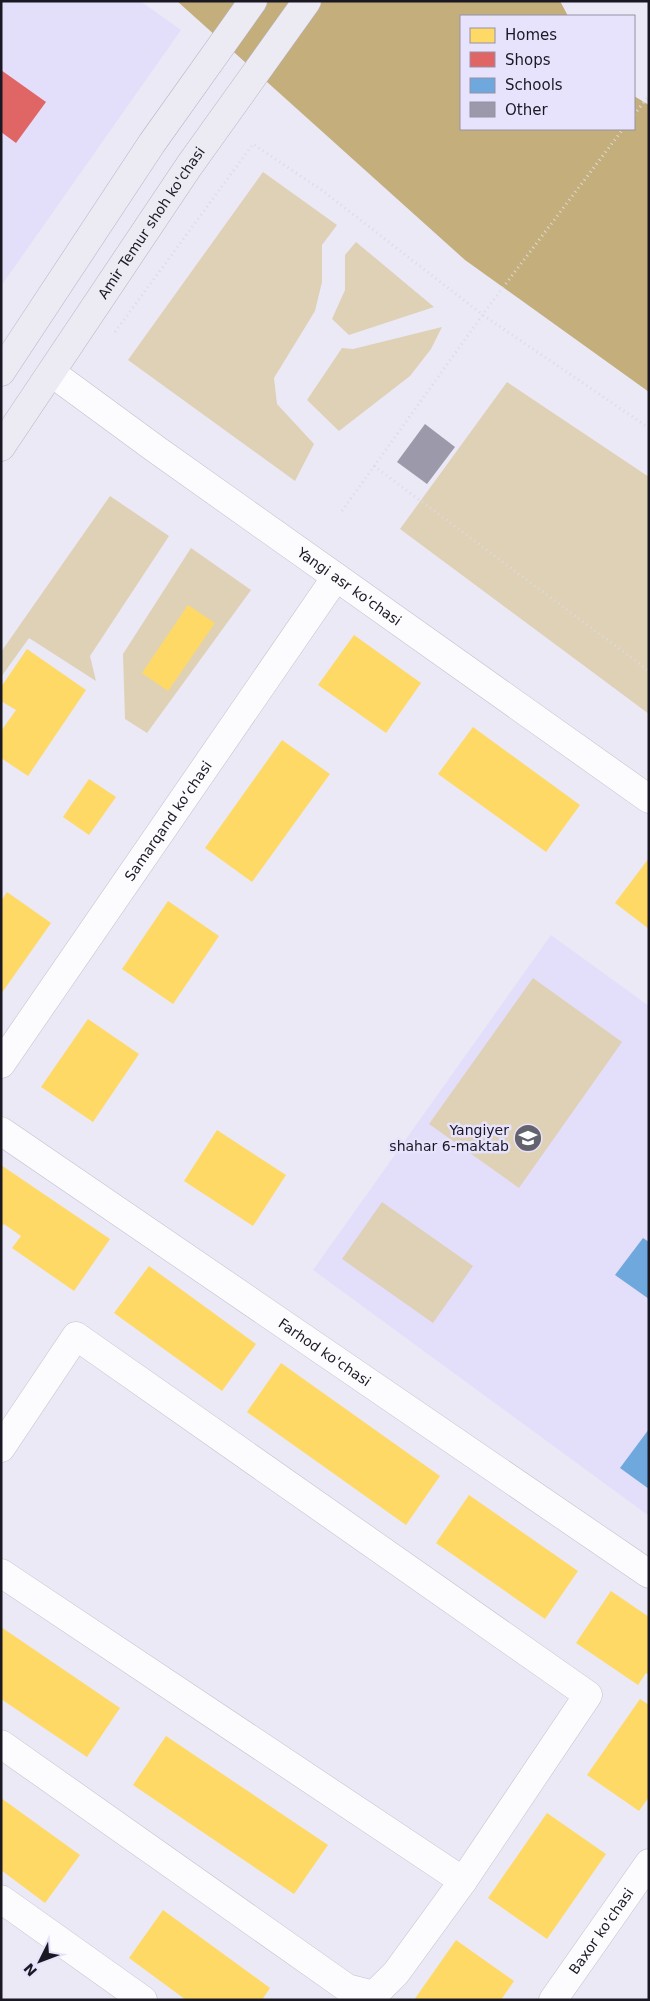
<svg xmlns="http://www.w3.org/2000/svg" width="650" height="2001" viewBox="0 0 650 2001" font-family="'DejaVu Sans',sans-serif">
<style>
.built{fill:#e3dffa}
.green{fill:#dfd1b6}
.water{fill:#c4ae7c}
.homes{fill:#ffd966}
.shops{fill:#e06666}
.schools{fill:#6fa8dc}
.building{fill:#9c99ab}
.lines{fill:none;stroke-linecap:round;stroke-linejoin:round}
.minor-casing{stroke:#c1bfcb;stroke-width:29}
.tertiary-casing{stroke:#c1bfcb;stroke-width:29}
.trunk-casing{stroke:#b6b4c3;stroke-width:29}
.path{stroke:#dcdbdf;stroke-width:3;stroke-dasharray:1 4;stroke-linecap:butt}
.minor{stroke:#fcfcfe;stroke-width:28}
.tertiary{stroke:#fcfcfe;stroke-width:28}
.trunk{stroke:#ecebf4;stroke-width:28}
.labels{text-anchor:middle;stroke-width:5;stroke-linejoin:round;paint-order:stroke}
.street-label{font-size:14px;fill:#1a1923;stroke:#e7e3fc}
.poi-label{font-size:14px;fill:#1a1923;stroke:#e7e3fc;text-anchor:end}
</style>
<rect width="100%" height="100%" fill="#ebe9f6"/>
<g class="built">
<polygon points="1,1 140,1 181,30 1,286"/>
<polygon points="551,935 649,1006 649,1516 313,1270"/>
</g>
<g class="green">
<polygon points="263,172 337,225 322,245 322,282 315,311 274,378 277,404 314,444 295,481 128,360"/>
<polygon points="356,242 434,307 349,335 332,319 345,290 345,255"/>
<polygon points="442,327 431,349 410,376 339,431 307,400 342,348 353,349"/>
<polygon points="507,382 649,477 649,714 400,529"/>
<polygon points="110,496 169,536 90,656 96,681 29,638 1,677 1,652"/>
<polygon points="191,548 251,590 147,733 125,719 123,654"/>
<polygon points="533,978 622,1042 519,1188 429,1124"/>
<polygon points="382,1202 473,1266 433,1323 342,1259"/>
</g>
<polygon class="water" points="177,1 560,1 568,16 461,16 461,129 634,129 634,96 649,105 649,392 465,260"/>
<g class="homes">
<polygon points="188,605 215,623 168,691 142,673"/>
<polygon points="354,635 421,683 386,733 318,685"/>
<polygon points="27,649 86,690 28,776 1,758 1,731 16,710 1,701 1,687"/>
<polygon points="473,727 580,805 546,852 438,774"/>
<polygon points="282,740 330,774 252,882 205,848"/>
<polygon points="89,779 116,797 89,835 63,817"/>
<polygon points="649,858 649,929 615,903"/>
<polygon points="7,892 51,923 1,994 1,901"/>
<polygon points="168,901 219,936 173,1004 122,969"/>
<polygon points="88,1019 139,1054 93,1122 41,1087"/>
<polygon points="217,1130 286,1175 253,1226 184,1181"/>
<polygon points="1,1165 110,1239 74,1291 12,1248 21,1236 4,1224 1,1228"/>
<polygon points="149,1266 256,1344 222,1391 114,1313"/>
<polygon points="281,1363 440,1476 406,1525 247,1412"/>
<polygon points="469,1495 578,1571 545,1619 436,1543"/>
<polygon points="611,1591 649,1617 649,1675 646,1673 638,1685 576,1643"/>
<polygon points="1,1627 120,1708 87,1757 1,1699"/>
<polygon points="640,1699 649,1705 649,1797 639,1811 587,1775"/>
<polygon points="166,1736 328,1845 294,1894 133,1785"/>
<polygon points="1,1798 80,1855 45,1903 1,1870"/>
<polygon points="547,1813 606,1854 547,1939 488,1898"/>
<polygon points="163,1910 270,1988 262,2000 186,2000 129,1958"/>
<polygon points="456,1940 514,1981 501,2000 414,2000"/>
</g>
<polygon class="shops" points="1,70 46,102 16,143 1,132"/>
<g class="schools">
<polygon points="643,1238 649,1242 649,1299 615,1275"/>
<polygon points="649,1429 649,1489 620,1468"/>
</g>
<polygon class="building" points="425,424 455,447 427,484 397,462"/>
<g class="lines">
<defs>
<g id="minor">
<path id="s1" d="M1 1064 336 577"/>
<path id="s2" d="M1 1131 649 1574"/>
<polyline points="1,1448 76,1336 588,1695 463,1881 396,1973 374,1995 347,1988 1,1744"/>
<polyline points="1,1573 463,1881"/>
<polyline points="1,1899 143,2000"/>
<path id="s3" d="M553 2000 649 1863"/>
</g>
<g id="tertiary">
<path id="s4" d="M52 373 157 450 649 799"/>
</g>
<g id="trunk">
<polyline points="1,372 152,143 253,1"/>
<path id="s5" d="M1 447 189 166 307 1"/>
</g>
</defs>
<use href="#minor" class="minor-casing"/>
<use href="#tertiary" class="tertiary-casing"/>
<use href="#trunk" class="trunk-casing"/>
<g class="path">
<polyline points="634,115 649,95"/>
<polyline points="115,332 253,144 323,191 483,315 649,428"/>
<polyline points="374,466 649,671"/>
<polyline points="342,511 489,306 623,129"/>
</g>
<use href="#minor" class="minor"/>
<use href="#tertiary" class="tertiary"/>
<use href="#trunk" class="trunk"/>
</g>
<defs>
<symbol id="school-disc" viewBox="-11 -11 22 22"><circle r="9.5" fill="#63626d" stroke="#e7e3fc"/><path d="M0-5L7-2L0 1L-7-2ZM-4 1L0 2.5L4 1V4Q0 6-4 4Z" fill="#fff"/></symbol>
</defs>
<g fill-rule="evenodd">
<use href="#school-disc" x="512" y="1122" width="32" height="32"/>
</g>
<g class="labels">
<g class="street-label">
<text dy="5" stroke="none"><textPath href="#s5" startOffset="270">Amir Temur shoh ko'chasi</textPath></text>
<text dy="5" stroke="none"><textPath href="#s4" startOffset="366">Yangi asr ko'chasi</textPath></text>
<text dy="5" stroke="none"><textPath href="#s1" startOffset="295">Samarqand ko‘chasi</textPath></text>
<text dy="5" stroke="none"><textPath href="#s2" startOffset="392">Farhod ko'chasi</textPath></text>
<text dy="5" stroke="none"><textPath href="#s3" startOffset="84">Baxor ko'chasi</textPath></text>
</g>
<g class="poi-label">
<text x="509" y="1135">Yangiyer<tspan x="509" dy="16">shahar 6-maktab</tspan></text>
</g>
</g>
<rect width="650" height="2001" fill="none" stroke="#1a1923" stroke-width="5"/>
<rect x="460" y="15" width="175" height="115" fill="#e7e3fc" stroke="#9592a5"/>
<rect x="470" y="28" width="25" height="15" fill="#ffd966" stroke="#9592a5"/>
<text x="505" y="40" font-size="15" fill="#1a1923">Homes</text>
<rect x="470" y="52" width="25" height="15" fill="#e06666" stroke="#9592a5"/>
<text x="505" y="65" font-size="15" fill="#1a1923">Shops</text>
<rect x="470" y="78" width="25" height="15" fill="#6fa8dc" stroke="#9592a5"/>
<text x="505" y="90" font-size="15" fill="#1a1923">Schools</text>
<rect x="470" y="102" width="25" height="15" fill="#9c99ab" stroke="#9592a5"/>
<text x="505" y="115" font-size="15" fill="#1a1923">Other</text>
<g transform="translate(40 1961) rotate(228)" stroke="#e7e3fc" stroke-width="4" paint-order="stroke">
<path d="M0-4L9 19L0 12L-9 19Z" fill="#1a1923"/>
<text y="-8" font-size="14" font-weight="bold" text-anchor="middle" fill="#1a1923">N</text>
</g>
</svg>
